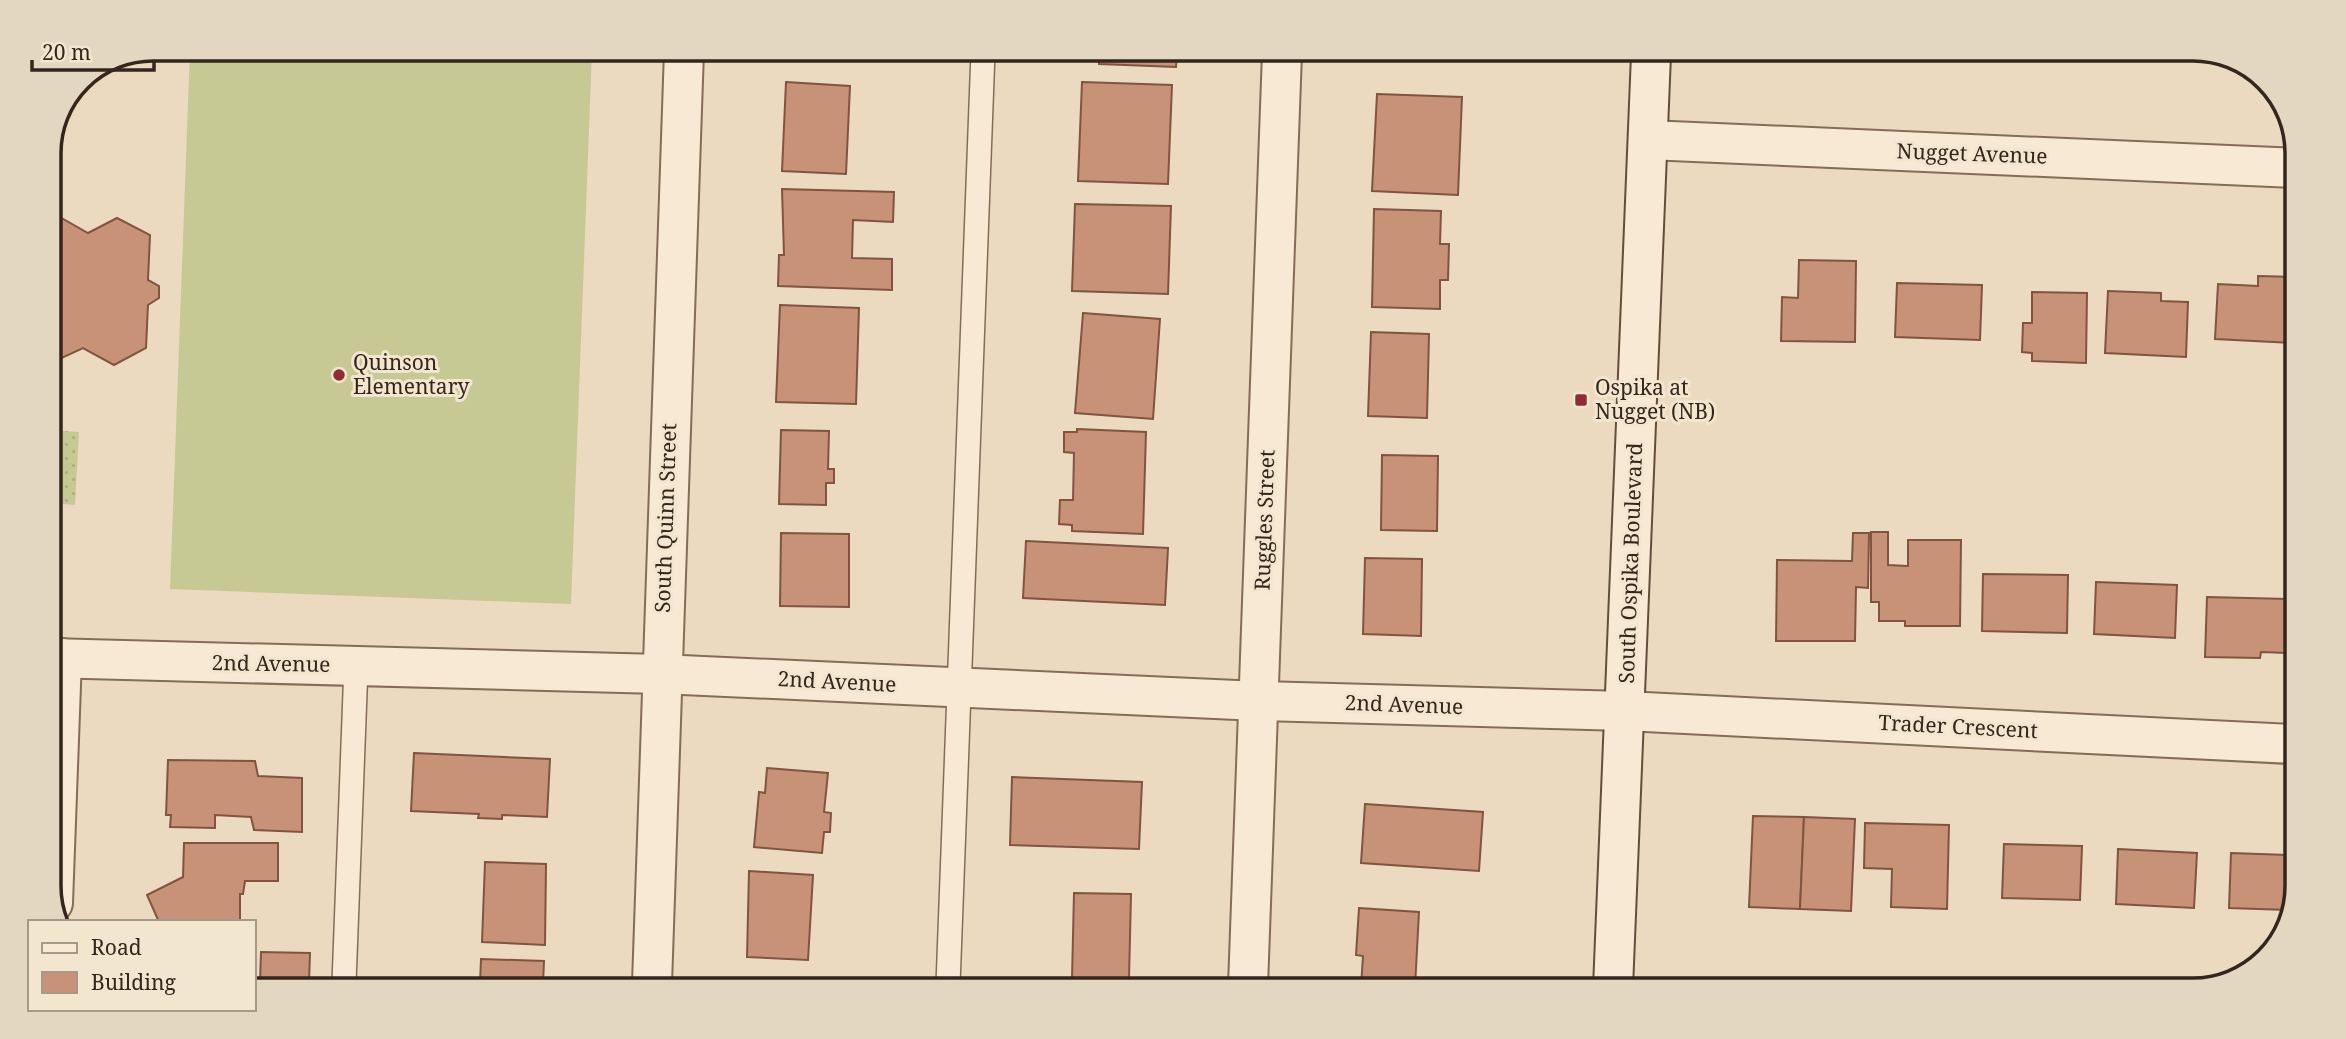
<svg xmlns="http://www.w3.org/2000/svg" width="2346" height="1039" viewBox="0 0 2346 1039" font-family="'Noto Serif',serif">
<style>
.green{fill:url(#green-dots)}
.pitch{fill:#c7c995}
.building{fill:#c89278;stroke:#815440;stroke-width:2}
.lines{fill:none;stroke-linecap:round;stroke-linejoin:round}
.lane-casing{stroke:#846c59;stroke-width:26}
.street-casing{stroke:#846c59;stroke-width:42}
.secondary-casing{stroke:#654d3c;stroke-width:42}
.lane{stroke:#f7e9d3;stroke-width:23}
.street{stroke:#f7e9d3;stroke-width:38}
.secondary{stroke:#f7e9d3;stroke-width:38}
.poi-dot{fill:#8f2c36;stroke:#f3e6cf;stroke-width:2.5}
.labels{text-anchor:middle;stroke-width:6;stroke-linejoin:round;paint-order:stroke}
.street-label{font-size:21px;fill:#34261d;stroke:#f3e6cf}
.poi-label{font-size:21px;fill:#34261d;stroke:#f3e6cf;text-anchor:start}
.rim{fill:none;stroke:#34261d;stroke-width:3.5}
</style>
<defs>
<pattern id="green-dots" width="8" height="8" patternUnits="userSpaceOnUse" patternTransform="scale(1.75)"><rect width="8" height="8" fill="#c7c995"/><path d="M2 2h.1M6 6h.1" fill="none" stroke="#acac80" stroke-width="1.8" stroke-linecap="round"/></pattern>
</defs>
<rect width="100%" height="100%" fill="#ebdac0"/>
<polygon class="green" points="49,430 79,432 75,505 49,503"/>
<polygon class="pitch" points="190,49 592,51 571,604 170,589"/>
<g class="building">
<polygon points="1099,53 1177,53 1176,67 1099,64"/>
<polygon points="786,82 850,86 846,174 782,171"/>
<polygon points="1082,82 1172,85 1168,184 1078,181"/>
<polygon points="1377,94 1462,97 1458,195 1372,191"/>
<polygon points="782,189 894,192 893,222 853,220 852,258 892,259 892,290 778,286 779,255 784,255"/>
<polygon points="1075,204 1171,206 1168,294 1072,291"/>
<polygon points="1374,209 1441,211 1440,244 1449,244 1448,280 1440,280 1440,309 1372,307"/>
<polygon points="58,216 88,233 117,218 150,235 148,280 159,286 159,298 148,305 146,348 114,365 83,348 53,362 49,360 49,220"/>
<polygon points="1799,260 1856,261 1855,342 1781,341 1782,297 1798,298"/>
<polygon points="2258,276 2296,277 2295,343 2215,339 2218,284 2258,286"/>
<polygon points="1897,283 1982,285 1980,340 1895,337"/>
<polygon points="2108,291 2161,293 2161,301 2188,302 2186,357 2105,353"/>
<polygon points="2032,292 2087,293 2086,363 2032,361 2032,353 2022,352 2023,323 2032,323"/>
<polygon points="780,305 859,308 856,404 776,402"/>
<polygon points="1083,313 1160,319 1153,419 1075,413"/>
<polygon points="1371,332 1429,334 1427,418 1368,416"/>
<polygon points="1077,429 1146,432 1143,534 1072,531 1072,525 1059,524 1060,500 1073,500 1074,453 1064,452 1064,432 1077,432"/>
<polygon points="781,430 829,431 828,469 834,469 834,483 826,483 826,505 779,504"/>
<polygon points="1382,455 1438,456 1437,531 1381,530"/>
<polygon points="1871,532 1888,532 1888,565 1908,566 1908,540 1961,540 1960,626 1905,626 1905,621 1879,621 1879,602 1871,602"/>
<polygon points="781,533 849,534 849,607 780,606"/>
<polygon points="1853,533 1869,533 1868,588 1856,587 1855,641 1776,641 1777,560 1852,561"/>
<polygon points="1026,541 1168,548 1165,605 1023,598"/>
<polygon points="1365,558 1422,559 1421,636 1363,634"/>
<polygon points="1983,574 2068,575 2067,633 1982,631"/>
<polygon points="2096,582 2177,585 2175,638 2094,634"/>
<polygon points="2207,597 2292,599 2291,653 2261,652 2260,658 2205,657"/>
<polygon points="414,753 550,759 547,817 502,815 502,819 478,818 479,814 411,811"/>
<polygon points="168,760 255,761 258,776 302,778 302,832 254,830 251,817 215,815 215,828 170,827 171,815 166,815"/>
<polygon points="767,768 828,773 824,812 831,813 830,832 824,832 822,853 754,847 759,792 765,793"/>
<polygon points="1012,777 1142,782 1139,849 1010,845"/>
<polygon points="1365,804 1483,812 1479,871 1361,863"/>
<polygon points="1753,816 1804,817 1800,909 1749,907"/>
<polygon points="1804,817 1855,819 1851,911 1800,909"/>
<polygon points="1865,823 1949,825 1947,909 1891,907 1892,869 1864,868"/>
<polygon points="184,843 278,843 278,881 245,881 243,894 240,894 240,922 159,922 147,895 183,877"/>
<polygon points="2004,844 2082,846 2080,900 2002,898"/>
<polygon points="2118,849 2197,853 2194,908 2116,904"/>
<polygon points="2231,853 2290,855 2289,910 2229,908"/>
<polygon points="485,862 546,864 545,945 482,942"/>
<polygon points="749,871 813,875 808,960 747,957"/>
<polygon points="1074,893 1131,894 1129,979 1072,978"/>
<polygon points="1359,908 1419,912 1415,987 1361,987 1363,956 1356,955"/>
<polygon points="261,952 310,953 309,983 260,983"/>
<polygon points="481,959 544,961 543,984 480,984"/>
</g>
<g class="lines">
<defs>
<g id="lane">
<polyline points="344,983 356,666"/>
<polyline points="948,985 983,52"/>
</g>
<g id="street">
<polyline points="1648,140 2297,168"/>
<polyline points="49,658 660,674 1259,701 1625,711 2291,744"/>
<polyline points="53,903 62,658"/>
<polyline points="652,984 684,51"/>
<polyline points="1248,986 1282,53"/>
</g>
<polyline id="secondary" points="1613,988 1651,55"/>
</defs>
<use href="#lane" class="lane-casing"/>
<use href="#street" class="street-casing"/>
<use href="#secondary" class="secondary-casing"/>
<use href="#lane" class="lane"/>
<use href="#street" class="street"/>
<use href="#secondary" class="secondary"/>
</g>
<g class="poi-dot">
<circle cx="339" cy="375" r="7"/>
<rect x="1574" y="393" width="14" height="14" rx="3.5"/>
</g>
<g class="labels">
<g class="street-label">
<text transform="translate(1972 154) rotate(2)" y="7">Nugget Avenue</text>
<text transform="translate(666 518) rotate(-88)" y="7">South Quinn Street</text>
<text transform="translate(1265 520) rotate(-88)" y="7">Ruggles Street</text>
<text transform="translate(1631 563) rotate(-88)" y="7">South Ospika Boulevard</text>
<text transform="translate(271 664) rotate(1)" y="7">2nd Avenue</text>
<text transform="translate(837 682) rotate(3)" y="7">2nd Avenue</text>
<text transform="translate(1404 705) rotate(2)" y="7">2nd Avenue</text>
<text transform="translate(1958 727) rotate(3)" y="7">Trader Crescent</text>
</g>
<g class="poi-label">
<text x="353" y="370">Quinson<tspan x="353" dy="24">Elementary</tspan></text>
<text x="1595" y="395">Ospika at<tspan x="1595" dy="24">Nugget (NB)</tspan></text>
</g>
</g>
<path d="M0 0H2346V1039H0ZM153 61H2193A92 92 0 0 1 2285 153V886A92 92 0 0 1 2193 978H153A92 92 0 0 1 61 886V153A92 92 0 0 1 153 61Z" fill="#e4d7c1" fill-rule="evenodd"/>
<path class="rim" d="M153 61H2193A92 92 0 0 1 2285 153V886A92 92 0 0 1 2193 978H153A92 92 0 0 1 61 886V153A92 92 0 0 1 153 61Z"/>
<rect x="28" y="920" width="228" height="91" fill="#f3e6cf" stroke="#a79988" stroke-width="2"/>
<rect x="42" y="943" width="35" height="10" fill="#f7e9d3" stroke="#a79988" stroke-width="2"/>
<text x="91" y="955" font-size="21" fill="#34261d">Road</text>
<rect x="42" y="972" width="35" height="21" fill="#c89278" stroke="#a79988" stroke-width="2"/>
<text x="91" y="990" font-size="21" fill="#34261d">Building</text>
<path d="M32 60v10h122v-10" fill="none" stroke="#34261d" stroke-width="3.5"/>
<text x="42" y="60" font-size="21" fill="#34261d" stroke="#f3e6cf" stroke-width="5" paint-order="stroke">20 m</text>
</svg>
